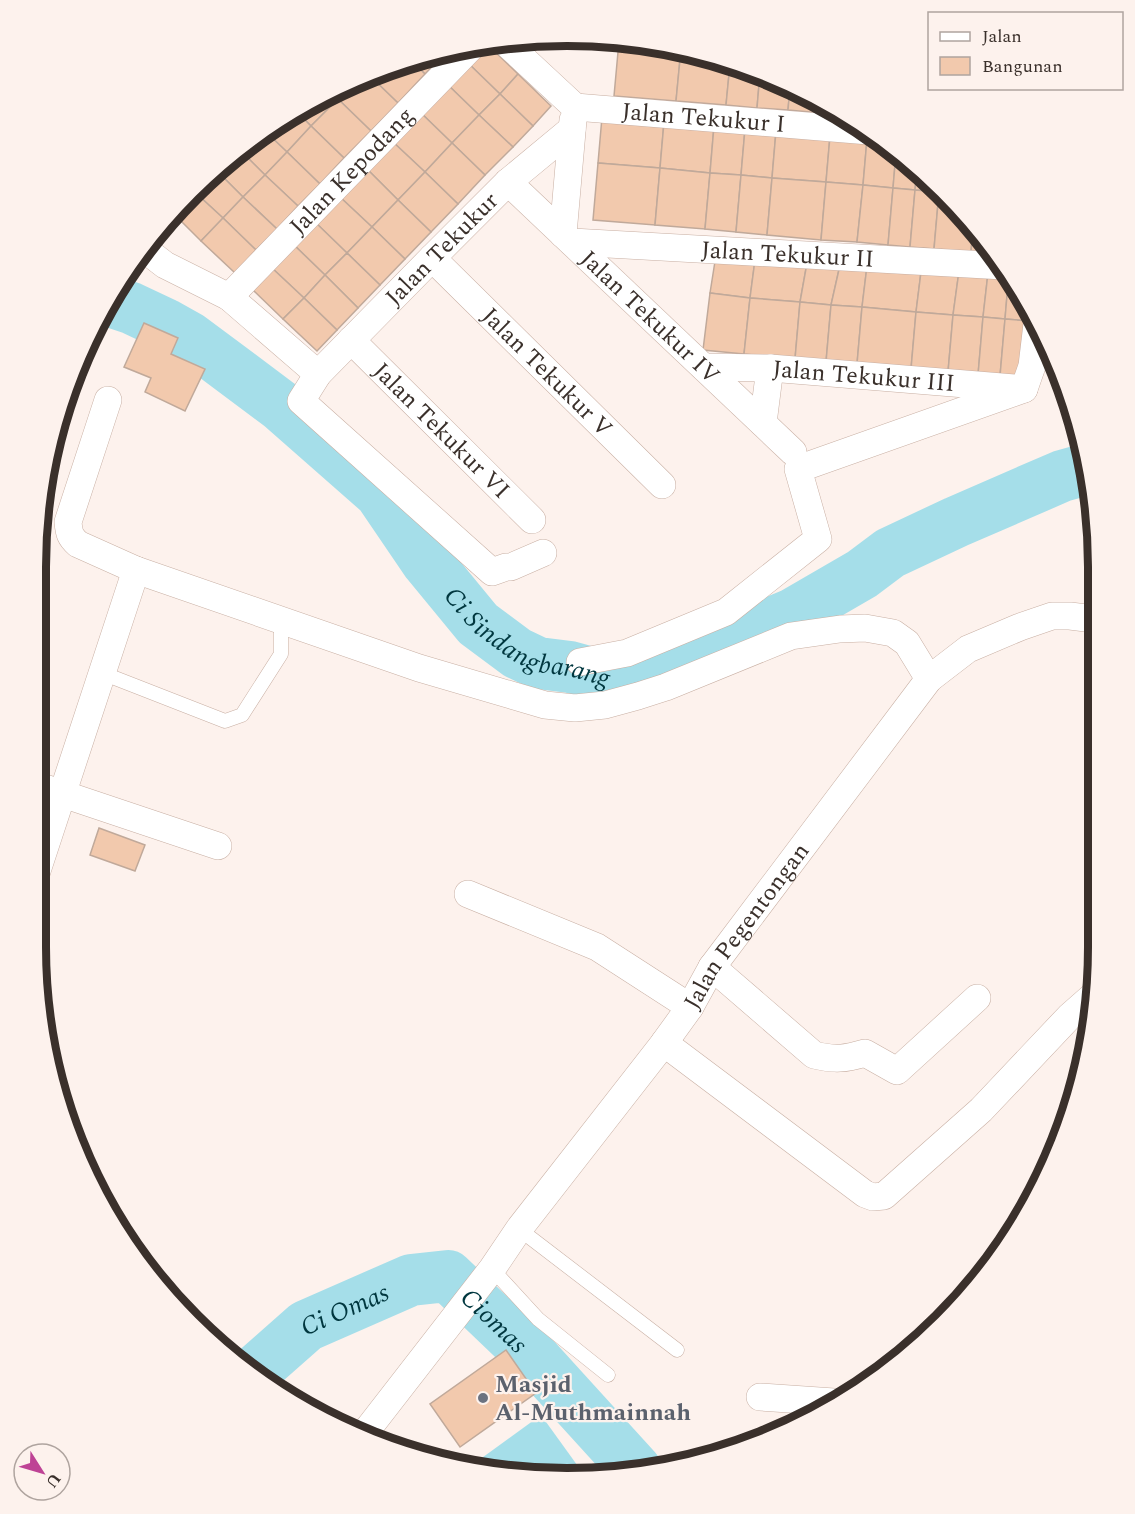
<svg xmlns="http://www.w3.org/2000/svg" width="1135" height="1514" viewBox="0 0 1135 1514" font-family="Spectral,serif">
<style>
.water{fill:#a5dee9}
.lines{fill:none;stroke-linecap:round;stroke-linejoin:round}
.river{stroke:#a5dee9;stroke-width:52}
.building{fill:#f2c9ad;stroke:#c0a99a;stroke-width:1.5}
.lane-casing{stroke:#c8afa3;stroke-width:15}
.street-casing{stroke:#c8afa3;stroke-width:28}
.lane{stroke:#fff;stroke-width:14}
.street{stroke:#fff;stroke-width:27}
.worship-dot{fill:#6b7280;stroke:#fdf2ed;stroke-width:2}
.labels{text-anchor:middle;stroke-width:4.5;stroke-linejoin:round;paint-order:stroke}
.street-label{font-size:24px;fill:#3a302b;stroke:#fdf2ed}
.worship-label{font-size:24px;font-weight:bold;fill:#5b616d;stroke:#fdf2ed;text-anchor:start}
.water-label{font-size:26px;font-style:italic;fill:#00373f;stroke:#fdf2ed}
.rim{fill:none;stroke:#3a302b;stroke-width:8}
</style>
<rect width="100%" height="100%" fill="#fdf2ed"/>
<polygon class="water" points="541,1415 585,1476 468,1468"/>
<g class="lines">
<g class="river">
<path id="s1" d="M110 301 131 308 165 324 190 338 281 406 380 493 427 562 478 624 517 653 538 663 570 667 610 678 665 663 735 638 793 614 862 574 890 553 956 522 1062 476 1087 469"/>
<path id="s2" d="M255 1371 306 1326 411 1280 448 1276 536 1360 636 1470"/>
</g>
</g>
<g class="building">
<polygon points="619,41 671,46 681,49 676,101 614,96"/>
<polygon points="487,44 518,74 500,94 469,64"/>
<polygon points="681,49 730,64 726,105 676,101"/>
<polygon points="447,51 425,74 413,62"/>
<polygon points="413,62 425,74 398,103 369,75"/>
<polygon points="469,64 500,94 479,115 448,85"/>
<polygon points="730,64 760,73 757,108 726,105"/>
<polygon points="760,73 790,87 788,110 757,108"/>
<polygon points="518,74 551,106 533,126 500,94"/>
<polygon points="369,75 398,103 371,131 338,99 354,82"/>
<polygon points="354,82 338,99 332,93"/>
<polygon points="448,85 479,115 452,143 421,113"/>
<polygon points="790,87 842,115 788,110"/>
<polygon points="332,93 338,99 311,126 297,112"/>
<polygon points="500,94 533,126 513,147 479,115"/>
<polygon points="338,99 371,131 344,158 311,126"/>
<polygon points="297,112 311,126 287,152 266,132 272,126"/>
<polygon points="421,113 452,143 425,172 393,142"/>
<polygon points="479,115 513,147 485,175 452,143"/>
<polygon points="602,117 664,122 660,168 598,163"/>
<polygon points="664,122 714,126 710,173 660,168"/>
<polygon points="311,126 344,158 320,184 287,152"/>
<polygon points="714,126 745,129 741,175 710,173"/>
<polygon points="745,129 776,131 772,178 741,175"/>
<polygon points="776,131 830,136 826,182 772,178"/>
<polygon points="266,132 287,152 265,175 243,153"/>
<polygon points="830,136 867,139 863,185 826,182"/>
<polygon points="867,139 881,140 896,153 893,188 863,185"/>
<polygon points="393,142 425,172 398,200 367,169"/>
<polygon points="452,143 485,175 458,204 425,172"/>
<polygon points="287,152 320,184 298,206 265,175"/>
<polygon points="243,153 265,175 243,197 220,174"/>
<polygon points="896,153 917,170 915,190 893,188"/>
<polygon points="598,163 660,168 655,225 593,220"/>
<polygon points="660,168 710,173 705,229 655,225"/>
<polygon points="367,169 398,200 372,227 340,197"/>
<polygon points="917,170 939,188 939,192 915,190"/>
<polygon points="425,172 458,204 431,232 398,200"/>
<polygon points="710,173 741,175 736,232 705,229"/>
<polygon points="220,174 243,197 223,218 198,195"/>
<polygon points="265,175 298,206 277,229 243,197"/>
<polygon points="741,175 772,178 767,235 736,232"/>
<polygon points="772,178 826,182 821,240 767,235"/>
<polygon points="826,182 863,185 857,242 821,240"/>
<polygon points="863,185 893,188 888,245 857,242"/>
<polygon points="893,188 915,190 910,247 888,245"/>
<polygon points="915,190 939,192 934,249 910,247"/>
<polygon points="939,192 944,192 973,228 971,252 934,249"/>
<polygon points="198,195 223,218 201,241 176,216"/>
<polygon points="243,197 277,229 256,250 223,218"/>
<polygon points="340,197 372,227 347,253 316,223"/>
<polygon points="398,200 431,232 405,259 372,227"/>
<polygon points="223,218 256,250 235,273 201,241"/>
<polygon points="316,223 347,253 325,275 294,245"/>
<polygon points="372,227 405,259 380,285 347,253"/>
<polygon points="973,228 993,252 971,252"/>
<polygon points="294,245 325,275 304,298 272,268"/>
<polygon points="347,253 380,285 358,308 325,275"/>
<polygon points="716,255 755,260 750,298 710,293"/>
<polygon points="755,260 807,263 800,302 750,298"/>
<polygon points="807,263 840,265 831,305 800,302"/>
<polygon points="840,265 867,266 862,307 831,305"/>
<polygon points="867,266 921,272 916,312 862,307"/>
<polygon points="272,268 304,298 283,319 252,289"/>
<polygon points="959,271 953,315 916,312 921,272"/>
<polygon points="959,271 988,273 983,317 953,315"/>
<polygon points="1009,272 1005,319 983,317 988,273"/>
<polygon points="1009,272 1030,311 1029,321 1005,319"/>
<polygon points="325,275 358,308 337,330 304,298"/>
<polygon points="710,293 750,298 744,354 703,350"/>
<polygon points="304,298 337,330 317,351 283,319"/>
<polygon points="750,298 800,302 795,359 744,354"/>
<polygon points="800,302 831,305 826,362 795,359"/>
<polygon points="831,305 862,307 857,364 826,362"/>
<polygon points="862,307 916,312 911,369 857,364"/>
<polygon points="916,312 953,315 948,372 911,369"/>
<polygon points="953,315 983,317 978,375 948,372"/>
<polygon points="983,317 1005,319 1000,376 978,375"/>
<polygon points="1005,319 1029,321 1024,378 1000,376"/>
<polygon points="144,323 178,338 171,354 205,369 185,411 145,392 151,378 124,367"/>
<polygon points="99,828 145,845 135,871 90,855"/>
<polygon points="506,1350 536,1393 460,1447 430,1404"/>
</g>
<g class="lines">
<defs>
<g id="lane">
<polyline points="102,673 225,721 242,715 281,654 281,619"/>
<polyline points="519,1229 677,1350"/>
<polyline points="492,1269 538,1319 608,1375"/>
</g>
<g id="street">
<polyline points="505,42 575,107"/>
<path id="s3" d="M575 107 869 131"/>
<path id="s4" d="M508 182 793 452"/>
<polyline points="563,234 573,120"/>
<path id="s5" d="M572 242 1004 266"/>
<polyline points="143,248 165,265 229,297 318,374"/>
<path id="s6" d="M432 258 662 485"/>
<path id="s7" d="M229 297 473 45"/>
<path id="s8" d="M351 340 532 520"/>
<path id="s9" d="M704 367 770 368 1014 388"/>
<polyline points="1024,389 1032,366 1037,324"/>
<path d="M108 400 68 522C69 533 70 537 78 544L136 570 419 668 545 705 575 708 605 705 638 696 666 687 791 636 840 629 865 628 893 633 907 643 929 679"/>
<polyline points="763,423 770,368"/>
<path id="s10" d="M543 553 511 567H506L492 572 301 401 318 374 432 258 508 182 572 129"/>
<polyline points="580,662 627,653 726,612 818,539 798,469 1024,389"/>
<polyline points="36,785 218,846"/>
<polyline points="36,874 136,570"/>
<polyline points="468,894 597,947 690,1007"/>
<path d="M712 967 814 1055C835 1060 845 1059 865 1053L897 1071 977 998"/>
<polyline points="664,1043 865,1194 873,1197 884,1196 981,1110 1069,1017 1094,995"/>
<polyline points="760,1397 834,1402"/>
<path id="s11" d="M364 1434 492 1269 519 1229 664 1043 690 1007 712 967 929 679 968 649 1020 627 1052 616H1070L1094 619"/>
</g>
</defs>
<use href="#lane" class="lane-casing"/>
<use href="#street" class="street-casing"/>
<use href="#lane" class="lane"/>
<use href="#street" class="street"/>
</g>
<circle class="worship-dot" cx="483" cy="1398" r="6"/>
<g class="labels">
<g class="street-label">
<text dy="8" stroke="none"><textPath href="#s3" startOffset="129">Jalan Tekukur I</textPath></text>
<text dy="8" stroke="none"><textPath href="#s7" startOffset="176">Jalan Kepodang</textPath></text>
<text dy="8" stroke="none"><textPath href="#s10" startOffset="519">Jalan Tekukur</textPath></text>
<text dy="8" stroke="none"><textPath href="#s5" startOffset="216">Jalan Tekukur II</textPath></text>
<text dy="8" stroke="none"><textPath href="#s4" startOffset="196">Jalan Tekukur IV</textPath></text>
<text dy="8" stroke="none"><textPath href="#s6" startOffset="162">Jalan Tekukur V</textPath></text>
<text dy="8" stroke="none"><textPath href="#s9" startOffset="160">Jalan Tekukur III</textPath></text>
<text dy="8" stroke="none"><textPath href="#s8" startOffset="128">Jalan Tekukur VI</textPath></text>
<text dy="8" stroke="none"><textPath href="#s11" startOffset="636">Jalan Pegentongan</textPath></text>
</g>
<g class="worship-label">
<text x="495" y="1392">Masjid<tspan x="495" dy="28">Al-Muthmainnah</tspan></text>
</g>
<g class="water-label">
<text dy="9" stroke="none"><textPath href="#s1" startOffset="548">Ci Sindangbarang</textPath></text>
<text dy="9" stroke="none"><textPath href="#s2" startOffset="110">Ci Omas</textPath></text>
<text dy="9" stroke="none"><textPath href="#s2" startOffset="284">Ciomas</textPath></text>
</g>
</g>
<path d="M0 0H1135V1514H0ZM567 46H567A521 521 0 0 1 1088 567V947A521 521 0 0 1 567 1468H567A521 521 0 0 1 46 947V567A521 521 0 0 1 567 46Z" fill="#fdf2ed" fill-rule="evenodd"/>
<path class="rim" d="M567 46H567A521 521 0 0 1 1088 567V947A521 521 0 0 1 567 1468H567A521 521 0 0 1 46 947V567A521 521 0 0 1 567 46Z"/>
<rect x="928" y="12" width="195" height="78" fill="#fdf2ed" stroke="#afa49f" stroke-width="1.5"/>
<rect x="940" y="32" width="30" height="9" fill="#ffffff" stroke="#afa49f" stroke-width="1.5"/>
<text x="982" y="42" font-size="18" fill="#3a302b">Jalan</text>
<rect x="940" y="57" width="30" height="18" fill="#f2c9ad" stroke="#afa49f" stroke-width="1.5"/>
<text x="982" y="72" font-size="18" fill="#3a302b">Bangunan</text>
<g transform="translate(42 1472) rotate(127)"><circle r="28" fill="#fdf2ed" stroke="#afa49f" stroke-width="1.5"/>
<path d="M0-4.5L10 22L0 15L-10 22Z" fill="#be4395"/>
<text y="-9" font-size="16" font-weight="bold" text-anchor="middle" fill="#3a302b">U</text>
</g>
</svg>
